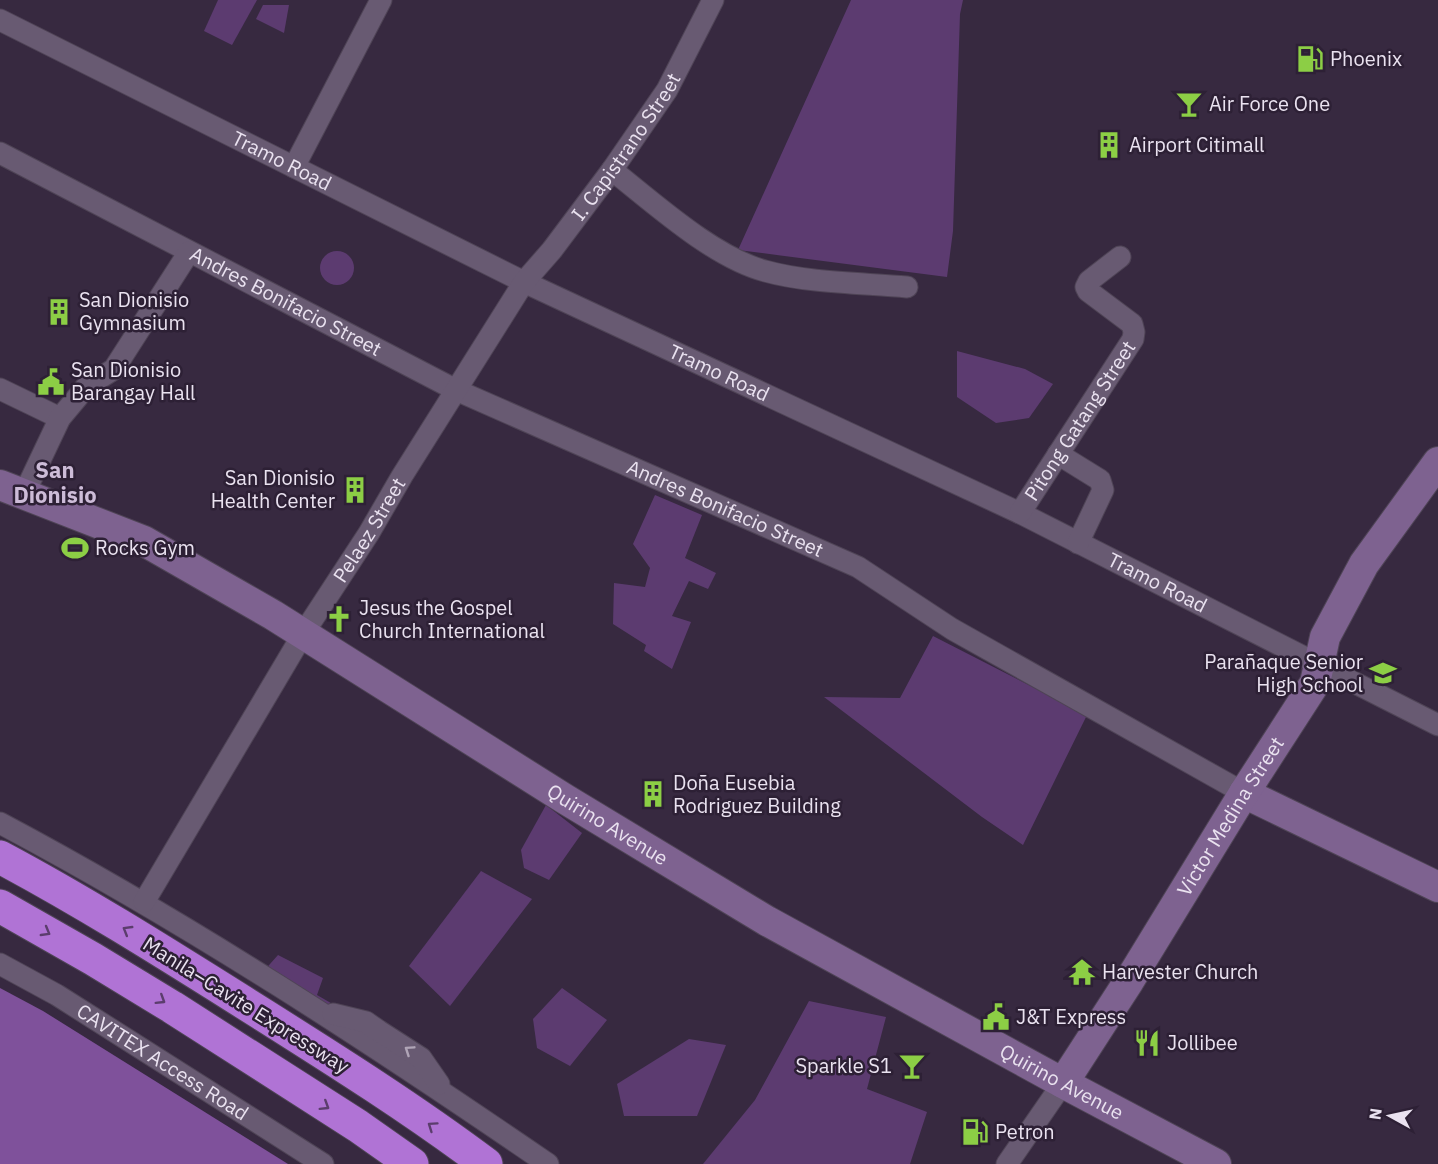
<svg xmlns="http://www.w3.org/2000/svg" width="1438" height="1164" viewBox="0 0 1438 1164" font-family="'IBM Plex Sans',sans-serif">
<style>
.green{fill:#5c3b70}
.water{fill:#7f519b}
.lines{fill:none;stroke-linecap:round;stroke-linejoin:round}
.street-casing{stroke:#4f4456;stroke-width:23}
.secondary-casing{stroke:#4f4456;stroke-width:32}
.highway-casing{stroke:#4f4456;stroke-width:35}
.street{stroke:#685a72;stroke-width:21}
.secondary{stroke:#7e6290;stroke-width:30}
.highway{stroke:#b073d5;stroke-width:33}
.oneway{stroke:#5b3d6d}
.oneway2{stroke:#b0a5b7}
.labels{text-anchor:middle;stroke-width:5;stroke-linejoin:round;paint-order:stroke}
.poi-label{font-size:20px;fill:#eae2f0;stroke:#2d2035;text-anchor:start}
.street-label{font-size:20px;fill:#eae2f0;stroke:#2d2035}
.quarter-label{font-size:22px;font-weight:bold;fill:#cdbcd8;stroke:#2d2035}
</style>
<rect width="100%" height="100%" fill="#372940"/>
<g class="green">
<polygon points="218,0 257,0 232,45 204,31"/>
<polygon points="851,0 963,0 960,14 953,231 947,277 738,250"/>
<polygon points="263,5 289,5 284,33 256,19"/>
<circle cx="337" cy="268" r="17"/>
<polygon points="957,351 1025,369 1053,384 1029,418 996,423 957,397"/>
<polygon points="655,495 702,515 685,558 716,573 708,589 689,581 672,616 691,622 672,669 644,651 646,645 613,624 614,583 645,587 650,568 633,544"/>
<polygon points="933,636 1087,715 1023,845 982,817 824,697 900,698"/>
<polygon points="546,805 582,833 549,880 524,868 521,850"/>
<polygon points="481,871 532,899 450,1006 409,966"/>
<polygon points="278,955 323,978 317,995 336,1006 332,1012 262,973"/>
<polygon points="562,988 607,1020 570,1066 537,1048 533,1019"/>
<polygon points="809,1001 886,1017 867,1089 927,1112 910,1164 703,1164 755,1100"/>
<polygon points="689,1039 726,1045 697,1116 624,1116 617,1084"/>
</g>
<polygon class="water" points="0,988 43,1011 288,1164 0,1164"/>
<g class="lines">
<defs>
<g id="street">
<path id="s1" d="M0 20 524 282 1020 513 1438 725"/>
<path id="s2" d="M0 153 456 390 858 567 952 629 1244 793"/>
<polyline points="294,167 381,0"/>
<path d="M612 170C655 204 713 257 765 271 808 283 862 283 907 287"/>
<polyline points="0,389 60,418"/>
<polyline points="1058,454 1100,480 1103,490 1078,543"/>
<polyline points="24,494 60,418 86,387 114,369 189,252"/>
<path id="s3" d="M1020 513 1133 339 1134 332 1132 324 1088 291 1086 287 1089 281 1120 257"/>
<path d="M0 823C190 924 370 1042 548 1164"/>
<path id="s4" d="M144 902 303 634 369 533 402 476 524 282 552 250 612 170 667 90 713 0"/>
<path id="s5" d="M0 964 57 995 323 1164"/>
<polyline points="333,1014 366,1022 379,1031 421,1058 439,1084"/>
<polyline points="1007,1164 1063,1083"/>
</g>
<g id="secondary">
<path id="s6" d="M0 485 144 541 273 615 565 799 767 921 1063 1083 1216 1164"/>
<polyline points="1244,793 1438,887"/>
<path id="s7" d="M1063 1083 1129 981 1244 793 1315 683 1325 637 1364 564 1438 462"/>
</g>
<g id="highway">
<path d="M0 857C90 905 176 960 262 1014 338 1062 414 1110 486 1164"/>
<polyline points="0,906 93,959 172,1007 358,1126 412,1164"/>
</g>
</defs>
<use href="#street" class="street-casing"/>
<use href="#secondary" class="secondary-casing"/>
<use href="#highway" class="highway-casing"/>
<use href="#street" class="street"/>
<use href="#secondary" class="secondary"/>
<use href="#highway" class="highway"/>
</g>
<defs><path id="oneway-chevron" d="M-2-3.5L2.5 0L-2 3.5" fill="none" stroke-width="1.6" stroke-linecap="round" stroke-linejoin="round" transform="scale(1.5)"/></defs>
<g class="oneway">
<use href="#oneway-chevron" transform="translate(127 930) rotate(-149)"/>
<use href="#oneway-chevron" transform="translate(46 932) rotate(30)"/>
<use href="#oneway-chevron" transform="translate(161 1000) rotate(32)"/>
<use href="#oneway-chevron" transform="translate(325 1106) rotate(32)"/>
<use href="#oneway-chevron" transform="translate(432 1126) rotate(-145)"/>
</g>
<use class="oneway2" href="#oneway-chevron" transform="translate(409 1050) rotate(-146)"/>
<defs>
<symbol id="fuel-bare" viewBox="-9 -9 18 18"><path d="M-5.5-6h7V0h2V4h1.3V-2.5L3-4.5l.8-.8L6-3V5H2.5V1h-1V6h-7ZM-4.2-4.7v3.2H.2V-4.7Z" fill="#8cce45" stroke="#2d2035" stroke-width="2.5" paint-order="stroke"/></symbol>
<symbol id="bar-bare" viewBox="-9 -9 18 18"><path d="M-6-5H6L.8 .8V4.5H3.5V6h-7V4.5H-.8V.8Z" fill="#8cce45" stroke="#2d2035" stroke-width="2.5" paint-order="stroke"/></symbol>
<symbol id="building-bare" viewBox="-9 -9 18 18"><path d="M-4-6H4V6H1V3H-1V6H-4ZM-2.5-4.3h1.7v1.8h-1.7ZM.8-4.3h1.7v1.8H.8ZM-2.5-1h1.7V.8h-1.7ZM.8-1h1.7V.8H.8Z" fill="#8cce45" stroke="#2d2035" stroke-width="2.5" paint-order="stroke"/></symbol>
<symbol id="civic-bare" viewBox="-9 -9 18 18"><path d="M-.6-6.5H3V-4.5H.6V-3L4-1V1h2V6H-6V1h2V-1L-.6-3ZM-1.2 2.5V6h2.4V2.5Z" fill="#8cce45" stroke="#2d2035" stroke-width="2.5" paint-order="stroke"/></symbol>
<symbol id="stadium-bare" viewBox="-9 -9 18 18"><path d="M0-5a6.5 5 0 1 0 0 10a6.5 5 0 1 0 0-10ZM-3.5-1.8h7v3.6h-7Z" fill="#8cce45" stroke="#2d2035" stroke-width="2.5" paint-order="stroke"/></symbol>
<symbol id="church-bare" viewBox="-9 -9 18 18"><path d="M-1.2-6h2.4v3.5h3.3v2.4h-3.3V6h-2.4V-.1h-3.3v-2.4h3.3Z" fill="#8cce45" stroke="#2d2035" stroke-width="2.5" paint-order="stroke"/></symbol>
<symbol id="school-bare" viewBox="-9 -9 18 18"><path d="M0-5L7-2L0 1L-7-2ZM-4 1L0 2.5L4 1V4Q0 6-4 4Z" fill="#8cce45" stroke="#2d2035" stroke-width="2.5" paint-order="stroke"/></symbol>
<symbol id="temple-bare" viewBox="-9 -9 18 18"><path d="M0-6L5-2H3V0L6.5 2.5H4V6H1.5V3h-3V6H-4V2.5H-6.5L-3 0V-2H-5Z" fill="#8cce45" stroke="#2d2035" stroke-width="2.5" paint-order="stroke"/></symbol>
<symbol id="restaurant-bare" viewBox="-9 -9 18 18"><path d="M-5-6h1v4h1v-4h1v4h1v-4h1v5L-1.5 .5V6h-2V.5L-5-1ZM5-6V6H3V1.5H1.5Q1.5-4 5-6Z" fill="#8cce45" stroke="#2d2035" stroke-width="2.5" paint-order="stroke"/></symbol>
</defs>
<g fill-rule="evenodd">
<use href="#fuel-bare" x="1291" y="40" width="38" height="38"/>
<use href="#bar-bare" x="1170" y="85" width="38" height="38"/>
<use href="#building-bare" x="1090" y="126" width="38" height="38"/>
<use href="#building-bare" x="40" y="293" width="38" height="38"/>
<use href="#civic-bare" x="32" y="363" width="38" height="38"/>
<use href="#building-bare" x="336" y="471" width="38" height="38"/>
<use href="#stadium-bare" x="56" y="529" width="38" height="38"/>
<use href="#church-bare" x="320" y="600" width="38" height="38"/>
<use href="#school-bare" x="1364" y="654" width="38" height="38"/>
<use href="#building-bare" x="634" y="775" width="38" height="38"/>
<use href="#temple-bare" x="1063" y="953" width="38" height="38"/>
<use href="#civic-bare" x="977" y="998" width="38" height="38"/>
<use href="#restaurant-bare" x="1128" y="1024" width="38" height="38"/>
<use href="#bar-bare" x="893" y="1047" width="38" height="38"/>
<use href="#fuel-bare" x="956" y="1113" width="38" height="38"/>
</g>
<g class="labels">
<g class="poi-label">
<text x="1330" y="66">Phoenix</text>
<text x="1209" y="111">Air Force One</text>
<text x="1129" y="152">Airport Citimall</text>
<text x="79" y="307">San Dionisio<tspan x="79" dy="23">Gymnasium</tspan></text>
<text x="71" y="377">San Dionisio<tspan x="71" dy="23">Barangay Hall</tspan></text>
<text x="335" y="485" text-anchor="end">San Dionisio<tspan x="335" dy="23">Health Center</tspan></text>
<text x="95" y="555">Rocks Gym</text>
<text x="359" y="615">Jesus the Gospel<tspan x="359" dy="23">Church International</tspan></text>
<text x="1363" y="669" text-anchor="end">Parañaque Senior<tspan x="1363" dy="23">High School</tspan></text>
<text x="673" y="790">Doña Eusebia<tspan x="673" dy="23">Rodriguez Building</tspan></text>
<text x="1102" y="979">Harvester Church</text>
<text x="1016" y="1024">J&amp;T Express</text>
<text x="1167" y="1050">Jollibee</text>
<text x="892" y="1073" text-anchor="end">Sparkle S1</text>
<text x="995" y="1139">Petron</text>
</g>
<g class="street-label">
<text dy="7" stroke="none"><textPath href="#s4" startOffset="897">I. Capistrano Street</textPath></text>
<text dy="7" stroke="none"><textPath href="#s1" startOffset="315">Tramo Road</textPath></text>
<text dy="7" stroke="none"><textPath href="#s2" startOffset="322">Andres Bonifacio Street</textPath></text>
<text dy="7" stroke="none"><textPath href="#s1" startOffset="801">Tramo Road</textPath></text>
<text dy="7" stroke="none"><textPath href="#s3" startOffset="110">Pitong Gatang Street</textPath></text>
<text dy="7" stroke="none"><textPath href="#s2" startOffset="808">Andres Bonifacio Street</textPath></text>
<text dy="7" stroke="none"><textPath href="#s4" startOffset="435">Pelaez Street</textPath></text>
<text dy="7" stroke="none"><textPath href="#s1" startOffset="1287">Tramo Road</textPath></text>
<text dy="7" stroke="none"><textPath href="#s7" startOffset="315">Victor Medina Street</textPath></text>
<text dy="7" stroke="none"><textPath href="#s6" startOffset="698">Quirino Avenue</textPath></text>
<text transform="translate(246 1005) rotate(32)" y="7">Manila–Cavite Expressway</text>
<text dy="7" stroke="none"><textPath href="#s5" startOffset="190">CAVITEX Access Road</textPath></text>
<text dy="7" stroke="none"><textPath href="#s6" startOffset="1220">Quirino Avenue</textPath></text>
</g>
<g class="quarter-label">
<text x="55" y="478">San<tspan x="55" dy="25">Dionisio</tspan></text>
</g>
</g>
<g transform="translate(1390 1116) rotate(278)" stroke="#2d2035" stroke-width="4.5" paint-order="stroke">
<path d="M0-4.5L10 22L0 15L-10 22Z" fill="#eae2f0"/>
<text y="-9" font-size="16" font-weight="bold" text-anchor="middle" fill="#eae2f0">N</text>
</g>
</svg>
